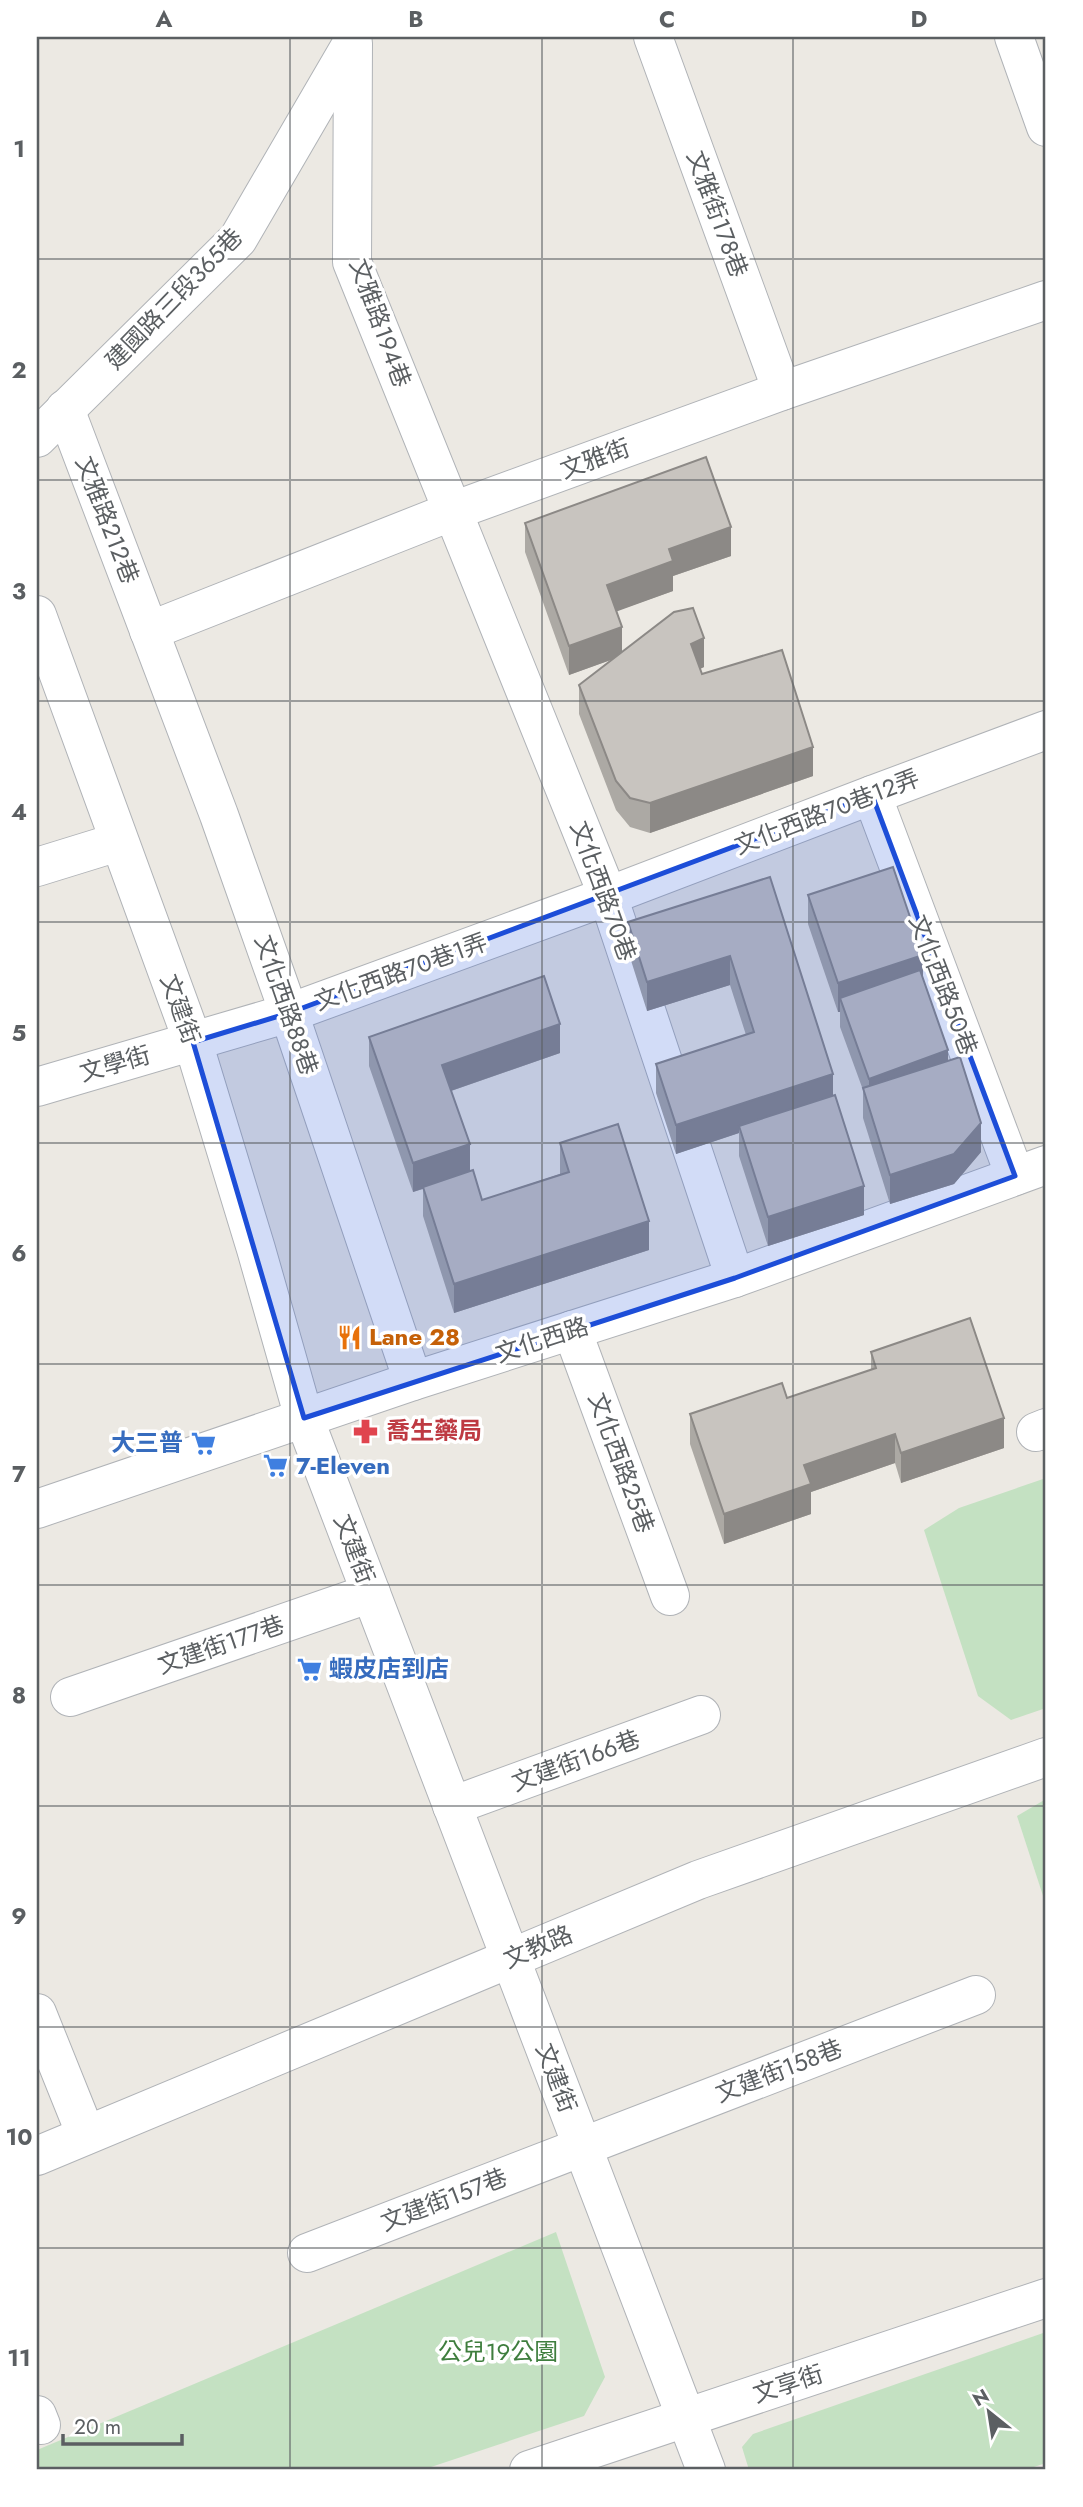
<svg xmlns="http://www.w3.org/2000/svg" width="1083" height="2507" viewBox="0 0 1083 2507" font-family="Jost,'Noto Sans TC',sans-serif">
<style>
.green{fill:#c4e1c2}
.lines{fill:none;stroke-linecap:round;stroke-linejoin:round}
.minor-casing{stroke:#b0b3b7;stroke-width:40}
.minor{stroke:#fff;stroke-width:38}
.wall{fill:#aca9a4}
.shaded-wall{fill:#8c8986}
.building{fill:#c8c4bf;stroke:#8c8986;stroke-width:2}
.marked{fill:#1d4ed8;fill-opacity:0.2;stroke:#1d4ed8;stroke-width:5;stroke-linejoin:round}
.grid{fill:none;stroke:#5b5f62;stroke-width:2;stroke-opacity:0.55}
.labels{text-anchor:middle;stroke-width:7;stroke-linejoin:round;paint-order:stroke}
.street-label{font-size:24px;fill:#5b5f62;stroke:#fff}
.food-label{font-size:24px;font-weight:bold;fill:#c56008;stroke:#fff;text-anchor:start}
.health-label{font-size:24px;font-weight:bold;fill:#be3a42;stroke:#fff;text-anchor:start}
.shop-label{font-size:24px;font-weight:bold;fill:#366cbe;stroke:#fff;text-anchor:start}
.park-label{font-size:24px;fill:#3f7e3e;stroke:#fff}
.neatline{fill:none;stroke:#5b5f62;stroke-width:2.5}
.grid-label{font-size:23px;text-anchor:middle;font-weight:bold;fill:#5b5f62}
</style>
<rect width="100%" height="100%" fill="#ece9e3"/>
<g class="green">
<polygon points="1046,1478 1046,1708 1011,1720 978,1696 924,1530 959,1508"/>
<polygon points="1046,1799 1046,1905 1017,1816"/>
<polygon points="556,2232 605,2377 584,2416 422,2470 37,2470 37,2450"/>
<polygon points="1046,2332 1046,2463 1025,2470 749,2470 742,2447 753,2434"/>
</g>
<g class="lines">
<defs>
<g id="minor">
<polyline points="653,37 782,391"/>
<polyline points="1014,37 1046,127"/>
<polyline points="353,43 352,262 608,896 735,1278"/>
<polyline points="65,409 219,815 289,1013 413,1381"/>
<polyline points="37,438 238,239 351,45"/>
<polyline points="37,615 193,1042 256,1249 304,1418 706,2470"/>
<polyline points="149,631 453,511 782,391 1046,300"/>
<polyline points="872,795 1015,1176"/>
<polyline points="37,867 118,842"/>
<polyline points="37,1087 289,1013 608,896 872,795 1046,730"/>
<polyline points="572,1330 670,1596"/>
<polyline points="1036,1432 1046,1428"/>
<polyline points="37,1509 413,1381 735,1278 1046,1165"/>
<polyline points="70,1697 371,1593"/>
<polyline points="452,1806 701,1715"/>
<polyline points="37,2013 86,2135"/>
<polyline points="37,2156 698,1880 1046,1757"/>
<polyline points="307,2253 976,1995"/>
<polyline points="37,2415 41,2425"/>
<polyline points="529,2470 1046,2298"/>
</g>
</defs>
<use href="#minor" class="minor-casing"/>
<use href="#minor" class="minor"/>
</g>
<g class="wall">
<polygon points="525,523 731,556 673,576 673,591 616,611 622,652 704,667 700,669 702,674 813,776 650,833 630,827 616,810 579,714 579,685 613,659 569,675 525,552"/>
<polygon points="770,877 833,1096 864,1215 768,1246 739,1156 739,1133 676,1154 656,1093 656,1064 746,1035 730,985 647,1011 628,951 628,922"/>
<polygon points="808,895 923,979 948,1061 981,1152 954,1184 890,1204 863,1118 863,1090 840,1027 840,1012 838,1012 808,924"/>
<polygon points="369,1037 560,1053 451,1091 470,1171 482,1200 560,1174 560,1143 649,1250 454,1313 423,1216 423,1189 413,1192 369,1066"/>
<polygon points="871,1352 1004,1448 901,1483 895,1463 811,1492 811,1514 724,1544 690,1444 690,1414 787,1398 871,1370"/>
</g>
<g class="shaded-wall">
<polygon points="731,527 731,556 673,576 673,591 607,615 607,585 669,549"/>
<polygon points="622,627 622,656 569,675 569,646"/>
<polygon points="704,638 704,667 691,673 691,644"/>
<polygon points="813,747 813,776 650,833 650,803"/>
<polygon points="923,955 923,984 840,998 840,1012 838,1012 838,983"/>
<polygon points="730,956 730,985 647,1011 647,982"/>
<polygon points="560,1024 560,1053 442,1094 442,1065"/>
<polygon points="948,1050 948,1080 869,1108 869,1079"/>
<polygon points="833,1074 833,1103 739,1126 739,1133 676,1154 676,1125"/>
<polygon points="981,1123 981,1152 954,1184 890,1204 890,1175"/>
<polygon points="470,1144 470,1173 413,1192 413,1163"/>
<polygon points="864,1186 864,1215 768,1246 768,1217"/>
<polygon points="649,1221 649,1250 454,1313 454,1284"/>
<polygon points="1004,1418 1004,1448 901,1483 901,1453"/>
<polygon points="895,1434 895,1463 811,1492 811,1514 724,1544 724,1514 804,1465"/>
</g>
<g class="building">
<polygon points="706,457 731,527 669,549 673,561 607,585 622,627 569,646 525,523"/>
<polygon points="693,608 704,638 691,644 702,674 782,650 813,747 650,803 630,798 616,781 579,685 674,612"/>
<polygon points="893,867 923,955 838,983 808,895"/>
<polygon points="770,877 833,1074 676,1125 656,1064 754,1032 730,956 647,982 628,922"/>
<polygon points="920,970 948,1050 869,1079 840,998"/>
<polygon points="544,976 560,1024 442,1065 470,1144 413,1163 369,1037"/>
<polygon points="960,1057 981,1123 954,1154 890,1175 863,1088"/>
<polygon points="835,1095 864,1186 768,1217 739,1126"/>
<polygon points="618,1124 649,1221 454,1284 423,1187 473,1170 482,1200 569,1172 560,1143"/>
<polygon points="970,1318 1004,1418 901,1453 895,1434 804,1465 811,1484 724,1514 690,1414 782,1383 787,1398 876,1368 871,1352"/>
</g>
<path class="marked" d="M872 795 1015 1176 735 1278 304 1418 193 1042 289 1013Z"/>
<path class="grid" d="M290 37V2470M542 37V2470M793 37V2470M37 259H1046M37 480H1046M37 701H1046M37 922H1046M37 1143H1046M37 1364H1046M37 1585H1046M37 1806H1046M37 2027H1046M37 2248H1046"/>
<defs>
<symbol id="restaurant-bare" viewBox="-9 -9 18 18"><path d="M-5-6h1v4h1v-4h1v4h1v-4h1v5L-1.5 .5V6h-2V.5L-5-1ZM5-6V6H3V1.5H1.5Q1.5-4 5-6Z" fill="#e8710a" stroke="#fff" stroke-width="2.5" paint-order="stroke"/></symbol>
<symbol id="pharmacy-bare" viewBox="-9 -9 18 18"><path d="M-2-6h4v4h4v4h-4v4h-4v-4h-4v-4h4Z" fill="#e0444e" stroke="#fff" stroke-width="2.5" paint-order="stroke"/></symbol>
<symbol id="supermarket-bare" viewBox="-9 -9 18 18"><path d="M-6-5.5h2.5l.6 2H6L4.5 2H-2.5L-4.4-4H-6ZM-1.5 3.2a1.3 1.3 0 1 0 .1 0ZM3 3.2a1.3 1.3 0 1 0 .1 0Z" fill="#3f7fe0" stroke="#fff" stroke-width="2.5" paint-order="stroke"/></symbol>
</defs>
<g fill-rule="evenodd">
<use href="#restaurant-bare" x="332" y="1320" width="35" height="35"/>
<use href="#pharmacy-bare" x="348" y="1414" width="35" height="35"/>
<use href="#supermarket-bare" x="186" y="1426" width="35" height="35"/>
<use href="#supermarket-bare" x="258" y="1448" width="35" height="35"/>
<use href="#supermarket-bare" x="292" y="1652" width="35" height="35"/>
</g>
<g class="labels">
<g class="street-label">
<text transform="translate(717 214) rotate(70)" y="8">文雅街178巷</text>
<text transform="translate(174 299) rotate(-46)" y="8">建國路三段365巷</text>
<text transform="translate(380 323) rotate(70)" y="8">文雅路194巷</text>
<text transform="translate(595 459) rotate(-20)" y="8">文雅街</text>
<text transform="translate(107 520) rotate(69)" y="8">文雅路212巷</text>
<text transform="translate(827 812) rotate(-21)" y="8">文化西路70巷12弄</text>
<text transform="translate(603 891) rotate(70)" y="8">文化西路70巷</text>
<text transform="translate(401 972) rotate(-20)" y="8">文化西路70巷1弄</text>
<text transform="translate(943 985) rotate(69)" y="8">文化西路50巷</text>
<text transform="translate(286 1005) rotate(71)" y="8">文化西路88巷</text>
<text transform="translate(180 1009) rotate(70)" y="8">文建街</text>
<text transform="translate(115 1064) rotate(-16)" y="8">文學街</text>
<text transform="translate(542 1340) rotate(-18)" y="8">文化西路</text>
<text transform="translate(621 1463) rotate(70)" y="8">文化西路25巷</text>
<text transform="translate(354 1549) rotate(69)" y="8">文建街</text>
<text transform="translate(221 1645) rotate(-19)" y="8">文建街177巷</text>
<text transform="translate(576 1761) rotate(-20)" y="8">文建街166巷</text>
<text transform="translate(538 1947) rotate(-23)" y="8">文教路</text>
<text transform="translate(779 2071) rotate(-21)" y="8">文建街158巷</text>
<text transform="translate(556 2078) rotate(69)" y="8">文建街</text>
<text transform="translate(444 2200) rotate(-21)" y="8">文建街157巷</text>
<text transform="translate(788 2384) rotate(-18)" y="8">文享街</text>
</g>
<g class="food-label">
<text x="369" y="1345">Lane 28</text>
</g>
<g class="health-label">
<text x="386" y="1439">喬生藥局</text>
</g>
<g class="shop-label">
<text x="183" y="1451" text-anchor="end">大三普</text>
<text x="296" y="1474">7-Eleven</text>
<text x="329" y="1677">蝦皮店到店</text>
</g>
<g class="park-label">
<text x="498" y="2360">公兒19公園</text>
</g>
</g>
<rect width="1083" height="2507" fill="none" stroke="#ffffff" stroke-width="77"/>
<g transform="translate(989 2412) rotate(330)" stroke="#ffffff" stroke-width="5" paint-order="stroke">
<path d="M0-5L12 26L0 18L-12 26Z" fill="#5b5f62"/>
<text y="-10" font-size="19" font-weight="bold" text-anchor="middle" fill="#5b5f62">N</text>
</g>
<path d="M63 2434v10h119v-10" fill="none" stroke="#5b5f62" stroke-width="3.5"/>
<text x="74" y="2434" font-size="21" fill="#5b5f62" stroke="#ffffff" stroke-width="5" paint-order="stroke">20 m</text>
<rect x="38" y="38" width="1006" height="2430" class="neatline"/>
<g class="grid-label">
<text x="164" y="27">A</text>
<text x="416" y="27">B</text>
<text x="667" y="27">C</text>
<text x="919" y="27">D</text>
<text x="19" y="157">1</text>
<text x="19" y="378">2</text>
<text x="19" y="599">3</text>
<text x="19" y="820">4</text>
<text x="19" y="1041">5</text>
<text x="19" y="1261">6</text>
<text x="19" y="1482">7</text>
<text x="19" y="1703">8</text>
<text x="19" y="1924">9</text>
<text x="19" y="2145">10</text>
<text x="19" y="2366">11</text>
</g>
</svg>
